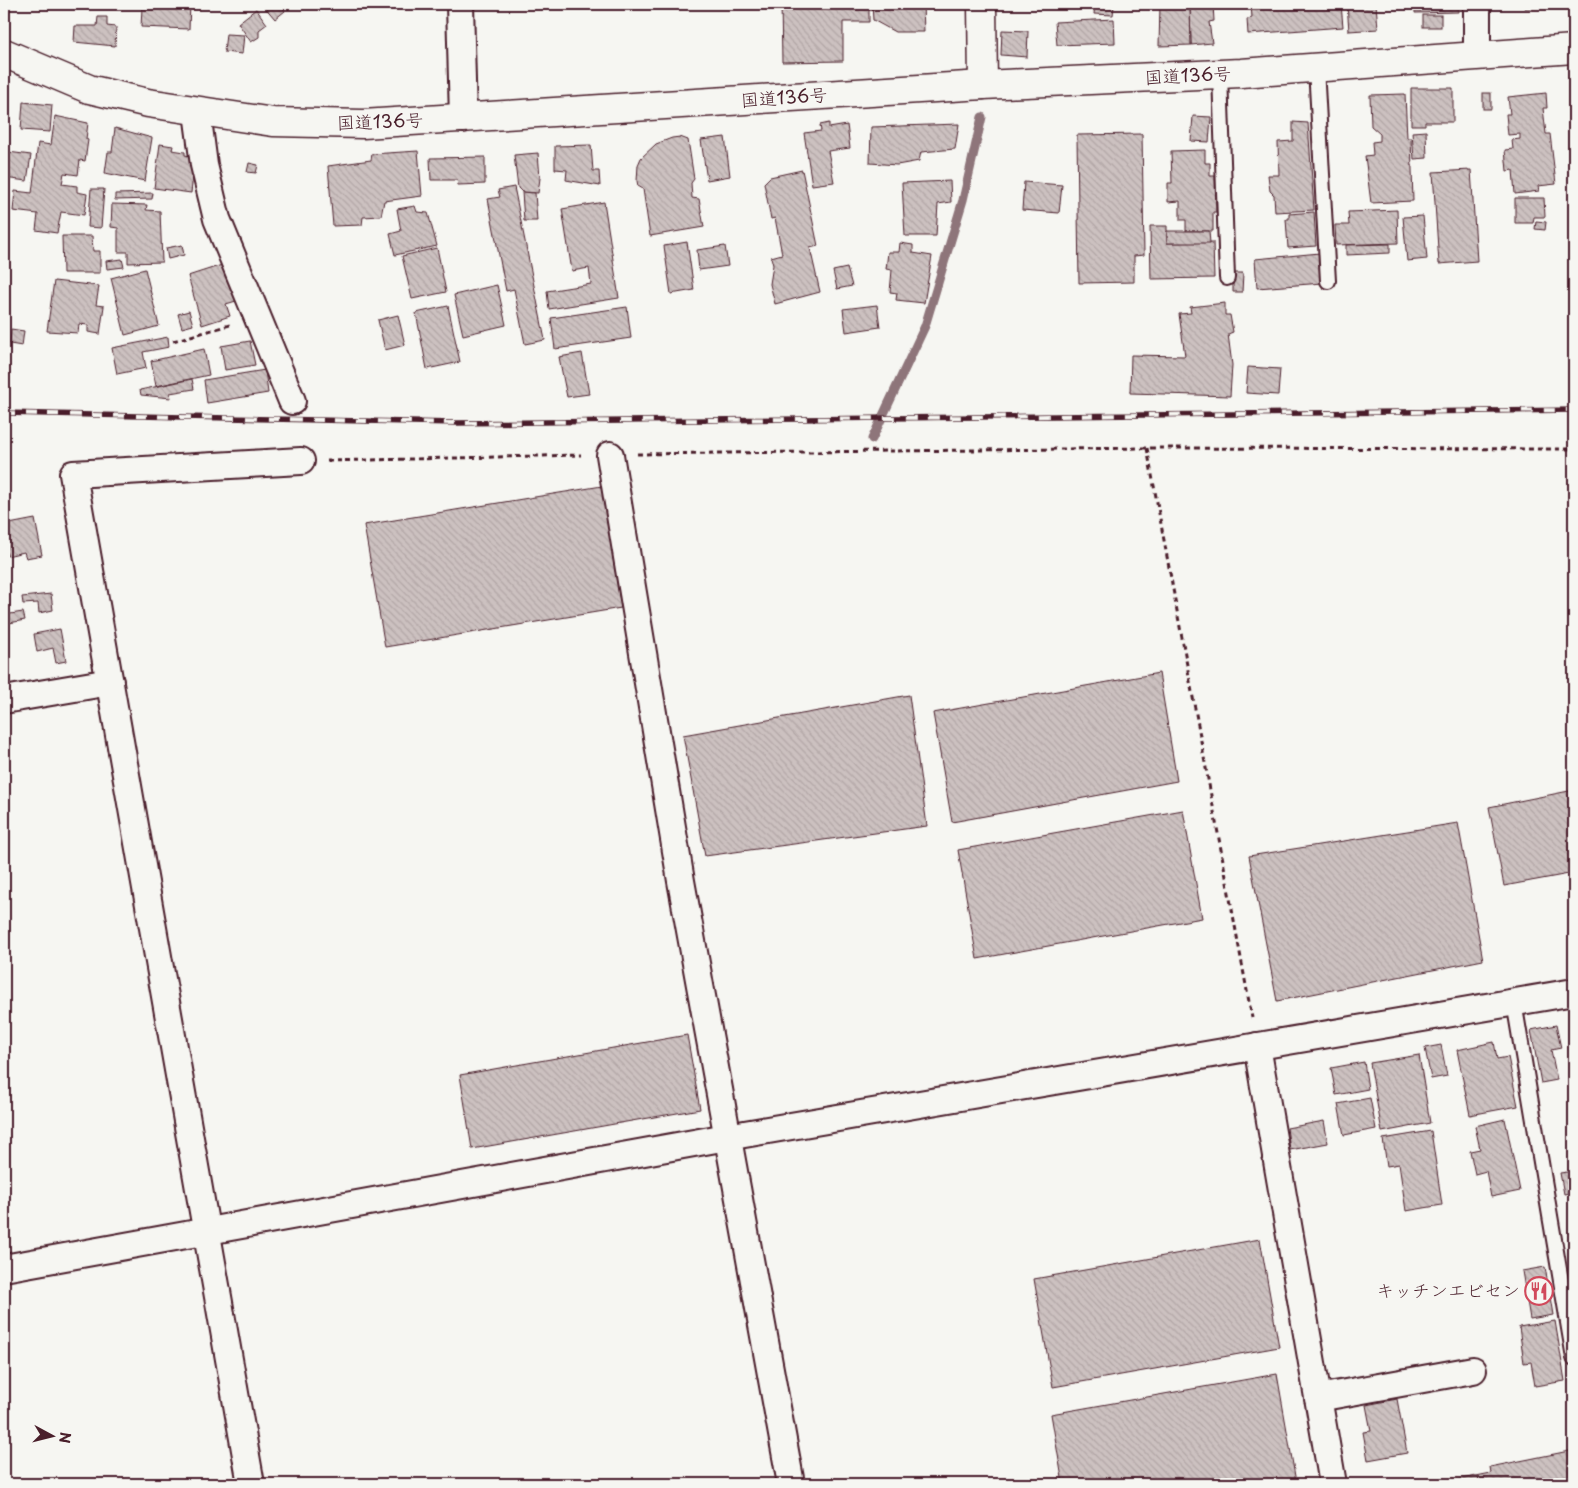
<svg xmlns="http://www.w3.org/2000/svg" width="1578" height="1488" viewBox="0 0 1578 1488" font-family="'Playpen Sans','Klee One',sans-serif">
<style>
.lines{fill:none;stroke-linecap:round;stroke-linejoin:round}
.stream{stroke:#8e747a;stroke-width:9}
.building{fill:url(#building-back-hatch);stroke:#4a1f2b}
.service-casing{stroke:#4a1f2b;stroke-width:18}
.minor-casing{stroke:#4a1f2b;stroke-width:30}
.tertiary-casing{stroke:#4a1f2b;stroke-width:31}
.trunk-casing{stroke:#4a1f2b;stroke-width:31}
.path{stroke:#4a1f2b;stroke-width:3;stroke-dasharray:5 4;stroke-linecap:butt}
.service{stroke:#f6f6f2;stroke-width:14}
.minor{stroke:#f6f6f2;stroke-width:26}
.tertiary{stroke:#f6f6f2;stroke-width:28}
.trunk{stroke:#f6f6f2;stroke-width:28}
.rail-casing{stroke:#4a1f2b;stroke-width:5.5}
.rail{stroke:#f6f6f2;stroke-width:4;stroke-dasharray:11;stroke-linecap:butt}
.labels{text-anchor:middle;stroke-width:4;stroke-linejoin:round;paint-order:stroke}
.street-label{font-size:18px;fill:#4a1f2b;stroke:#f6f6f2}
.poi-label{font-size:18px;fill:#4a1f2b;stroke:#f6f6f2;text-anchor:end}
</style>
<defs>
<pattern id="building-back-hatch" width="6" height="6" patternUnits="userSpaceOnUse" patternTransform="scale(1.25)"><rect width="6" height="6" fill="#ccc1c0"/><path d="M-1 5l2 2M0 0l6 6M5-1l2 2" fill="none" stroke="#b1a5a5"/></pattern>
</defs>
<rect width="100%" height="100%" fill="#f6f6f2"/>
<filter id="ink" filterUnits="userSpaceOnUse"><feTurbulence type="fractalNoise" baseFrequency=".02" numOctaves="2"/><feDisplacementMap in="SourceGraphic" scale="10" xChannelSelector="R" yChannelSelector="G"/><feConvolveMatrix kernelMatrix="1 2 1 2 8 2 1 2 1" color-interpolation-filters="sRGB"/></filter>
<g filter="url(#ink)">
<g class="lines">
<polyline class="stream" points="872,439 925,326 963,200 982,117"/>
</g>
<g class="building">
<polygon points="151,4 190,4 189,29 141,27 142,8 151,8"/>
<polygon points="267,4 280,4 285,11 275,19 264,6"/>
<polygon points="781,4 869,4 869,22 843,22 843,61 782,62"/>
<polygon points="872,4 923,4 924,32 895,32 873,20"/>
<polygon points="1095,4 1114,6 1113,15 1094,14"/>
<polygon points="1172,4 1213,4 1214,21 1209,22 1212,43 1191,45 1190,8 1176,8"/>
<polygon points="1172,4 1176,8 1190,8 1191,45 1159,46 1160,5"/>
<polygon points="1251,4 1341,4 1343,27 1248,34 1247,19 1252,18"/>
<polygon points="1347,4 1376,4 1378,29 1349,31"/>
<polygon points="1415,4 1458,4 1458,12 1415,13"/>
<polygon points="1525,4 1555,4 1555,7 1525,8"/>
<polygon points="256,9 267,24 259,30 259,37 251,42 238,23"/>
<rect x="1423" y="15" width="18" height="12"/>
<polygon points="98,17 107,17 107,26 116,27 115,46 74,42 75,26 97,26"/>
<polygon points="1114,19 1115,43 1057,45 1055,22"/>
<polygon points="1002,30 1028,31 1027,57 1001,55"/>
<polygon points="226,34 244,35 242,54 224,52"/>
<polygon points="1411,88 1453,88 1453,122 1425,122 1425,125 1411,125"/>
<rect x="1483" y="93" width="8" height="16"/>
<polygon points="1546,93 1547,108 1543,108 1546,134 1550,134 1556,184 1538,186 1539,191 1515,194 1513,170 1507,171 1505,150 1513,149 1512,140 1520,139 1520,134 1508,135 1506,114 1510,114 1508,97"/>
<polygon points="1405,94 1407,138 1411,138 1413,201 1371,203 1365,156 1373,155 1372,142 1380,141 1380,134 1371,126 1370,95"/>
<polygon points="23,102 52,105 50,132 21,130"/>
<polygon points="55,116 88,123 86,139 88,140 85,161 80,160 78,175 64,173 62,184 77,186 77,192 87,194 84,215 61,212 57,233 36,230 38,214 13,211 15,191 32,193 38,143 51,145"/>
<polygon points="1193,116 1211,117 1209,142 1191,141"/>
<polygon points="1293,122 1308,123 1314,210 1275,212 1274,195 1270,191 1268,175 1279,175 1278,142 1293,141"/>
<polygon points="829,123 829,128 847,125 850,148 828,151 834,182 812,185 804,133 821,131 820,125"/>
<polygon points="959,124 955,149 921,152 919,161 897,165 870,163 871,127"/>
<polygon points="115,128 152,138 145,181 105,173 108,152 112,152"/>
<polygon points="1426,131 1427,158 1414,159 1412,132"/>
<polygon points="1142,134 1144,255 1134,256 1134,282 1079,283 1077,135"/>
<polygon points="680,137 688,140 694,179 691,183 692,198 699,199 704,227 650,236 643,189 638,186 637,181 638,165 641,158 656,144 672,138"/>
<polygon points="725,137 730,176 707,180 701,140"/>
<polygon points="160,144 173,146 172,150 185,152 185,155 195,157 191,193 154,188"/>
<polygon points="591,145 593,171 599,171 600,186 566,180 567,170 555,169 555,146"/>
<polygon points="1205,150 1205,163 1210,163 1210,176 1215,176 1216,212 1213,212 1213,231 1186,231 1186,220 1180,220 1180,201 1168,202 1168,183 1172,183 1171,151"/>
<polygon points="418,151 422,196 384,201 381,216 363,217 362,225 333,226 328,166 371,160 372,154"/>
<polygon points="8,152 31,155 27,181 4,178"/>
<polygon points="538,153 540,178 538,193 522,192 518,188 514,155"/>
<polygon points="485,157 485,184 458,185 457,180 431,180 430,158"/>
<polygon points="249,163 258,165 256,173 247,172"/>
<polygon points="802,170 818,246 810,248 820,292 775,304 770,284 773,265 771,257 782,254 775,218 771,219 764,183 770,177"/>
<polygon points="1471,170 1477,261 1439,264 1433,172"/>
<polygon points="950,181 951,202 938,204 936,236 905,236 902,183"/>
<polygon points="1024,182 1062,185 1059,213 1022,210"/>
<polygon points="514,187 545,340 525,344 514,289 506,291 488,199 500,197 498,190"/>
<polygon points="91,189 104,189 101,228 88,227"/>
<polygon points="522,192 535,193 537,221 524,221"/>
<polygon points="153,193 152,199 115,200 115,194"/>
<polygon points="1515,198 1544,198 1545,217 1534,217 1533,223 1515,223"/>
<polygon points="604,202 619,298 549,309 547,291 591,284 589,268 572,271 562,209"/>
<polygon points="112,204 147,205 146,210 160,211 162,262 128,263 128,252 118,252 118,228 111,227"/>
<polygon points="415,206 417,212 428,213 437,246 395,255 390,234 401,231 397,209"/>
<polygon points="1397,210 1398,243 1336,245 1335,225 1349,225 1348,212"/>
<polygon points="1314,212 1316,246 1288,248 1286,219 1289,219 1289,214"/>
<polygon points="1423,216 1427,259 1407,261 1403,217"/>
<polygon points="1536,221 1546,222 1545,230 1535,229"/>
<polygon points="1150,226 1167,226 1167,243 1213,242 1214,278 1151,279"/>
<polygon points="1167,231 1209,231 1210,243 1167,243"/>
<polygon points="62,236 92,236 93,251 100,251 100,273 63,273"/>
<polygon points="687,242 694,290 671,294 664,246"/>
<polygon points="900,243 913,245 913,253 932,256 924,303 896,300 897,293 890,292 892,270 886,269 888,252 899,252"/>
<polygon points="1390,244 1390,253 1346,255 1346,245"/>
<polygon points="182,245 184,255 168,259 166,248"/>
<polygon points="725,246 728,266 699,270 697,250"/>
<polygon points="437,248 446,292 412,299 402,256"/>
<polygon points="1320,253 1323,283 1257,288 1255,259"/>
<polygon points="122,259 124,267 107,269 106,261"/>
<polygon points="225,264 236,301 226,304 230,316 202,325 188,276"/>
<polygon points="847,268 852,286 837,289 833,271"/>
<polygon points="145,269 159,326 125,335 111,278"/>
<polygon points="1233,273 1243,273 1242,292 1233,292"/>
<polygon points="54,281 99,286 96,305 104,306 100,334 88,332 88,325 79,324 78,333 47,331"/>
<polygon points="497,285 506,325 463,335 454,295"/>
<polygon points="1225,303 1225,315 1230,315 1233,332 1228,334 1232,365 1230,396 1130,393 1131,355 1185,356 1179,314 1191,313 1190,307"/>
<polygon points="877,305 880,327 846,332 843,309"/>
<polygon points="448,306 460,362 427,369 416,313"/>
<polygon points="627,307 631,338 555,349 551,318"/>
<polygon points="189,311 193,325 182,328 178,314"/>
<polygon points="398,315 405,345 385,350 378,320"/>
<polygon points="11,329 24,331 22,346 10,344"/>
<polygon points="168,337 169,347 143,352 146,368 117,374 112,348"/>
<polygon points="250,341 255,365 225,370 221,346"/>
<polygon points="204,349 209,375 156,386 151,361"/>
<polygon points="582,353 589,394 567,397 559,357"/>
<polygon points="1248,367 1280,369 1278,395 1246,393"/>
<polygon points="265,370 268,393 207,403 204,380"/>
<polygon points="192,379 194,389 170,393 171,398 141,395 140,390"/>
<polygon points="602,486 621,608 385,647 364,525"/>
<polygon points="35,519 42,555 26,558 24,552 7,556 4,525"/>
<polygon points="51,594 53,610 39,613 38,603 23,604 22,597"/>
<polygon points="23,612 25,620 4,624 4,615"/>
<polygon points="60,629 66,661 56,663 53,648 37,652 34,634"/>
<polygon points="4,640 10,675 4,676"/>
<polygon points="1159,673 1177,781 952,822 933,713"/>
<polygon points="909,695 927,826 705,856 683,735"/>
<polygon points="1574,790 1574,873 1504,886 1489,807"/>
<polygon points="1183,810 1202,918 977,959 958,850"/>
<polygon points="1458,823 1483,960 1277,1001 1249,856"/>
<polygon points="1556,1025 1561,1048 1551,1050 1557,1080 1541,1083 1531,1030"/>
<polygon points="687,1035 700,1109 472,1149 460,1075"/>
<polygon points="1494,1042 1497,1059 1508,1057 1518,1106 1470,1115 1457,1050"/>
<polygon points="1441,1045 1447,1076 1431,1079 1425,1048"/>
<polygon points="1574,1045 1574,1074 1569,1047"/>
<polygon points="1419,1055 1430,1123 1382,1132 1370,1063"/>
<polygon points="1364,1062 1368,1089 1336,1095 1331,1068"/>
<polygon points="1370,1098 1376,1129 1344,1135 1338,1104"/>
<polygon points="1505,1119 1520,1191 1491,1197 1486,1171 1475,1174 1470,1151 1480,1149 1475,1126"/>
<polygon points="1324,1121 1328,1143 1290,1150 1287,1128"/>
<polygon points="1431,1131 1442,1205 1406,1211 1399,1164 1387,1166 1383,1139"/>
<polygon points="1574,1171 1574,1192 1564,1194 1560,1173"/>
<polygon points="1260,1239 1279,1347 1053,1387 1034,1279"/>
<polygon points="1545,1267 1553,1315 1530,1319 1522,1271"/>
<polygon points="1555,1321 1565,1381 1535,1386 1531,1362 1524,1363 1519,1327"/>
<polygon points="1277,1374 1296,1482 1284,1484 1063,1484 1051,1414"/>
<polygon points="1397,1399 1407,1453 1368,1460 1363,1432 1371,1431 1366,1405"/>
<polygon points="1574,1450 1574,1484 1437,1484 1491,1473 1490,1467"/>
</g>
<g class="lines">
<defs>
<g id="service">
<polyline points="1316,68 1328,281"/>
<polyline points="1220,74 1227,278"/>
<polyline points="1514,1002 1574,1358"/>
</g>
<g id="minor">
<polyline points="460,4 463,119"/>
<polyline points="1477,4 1477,56"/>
<polyline points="197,112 204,165 217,219 292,401"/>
<polyline points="610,455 681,881 791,1484"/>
<polyline points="4,700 110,682"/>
<polyline points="1257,1046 1333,1484"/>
<polyline points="4,1268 727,1137 1574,992"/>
<polyline points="1318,1398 1473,1370"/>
<polyline points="251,1484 73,474 301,461"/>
</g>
<polyline id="tertiary" points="982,4 983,85"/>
<polyline id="trunk" points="4,53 89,89 148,103 273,122 363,124 983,85 1241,73 1574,49"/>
</defs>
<use href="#service" class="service-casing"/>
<use href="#minor" class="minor-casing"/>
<use href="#tertiary" class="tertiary-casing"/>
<use href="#trunk" class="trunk-casing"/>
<g class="path">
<polyline points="173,341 230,325"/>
<polyline points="1147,448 1252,1018"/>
<polyline points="637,454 1147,448 1574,449"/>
<polyline points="327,461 581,455"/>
</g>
<use href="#service" class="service"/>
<use href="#minor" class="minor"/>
<use href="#tertiary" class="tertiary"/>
<use href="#trunk" class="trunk"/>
<defs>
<polyline id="rail" points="4,413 457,423 1574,410"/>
</defs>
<use href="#rail" class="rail-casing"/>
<use href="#rail" class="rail"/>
</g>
</g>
<defs>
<symbol id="restaurant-ring" viewBox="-11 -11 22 22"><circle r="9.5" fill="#f6f6f2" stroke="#d1495b" stroke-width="1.5"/><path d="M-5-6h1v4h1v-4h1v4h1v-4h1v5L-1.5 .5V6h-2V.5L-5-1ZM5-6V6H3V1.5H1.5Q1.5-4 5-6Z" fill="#d1495b"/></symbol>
</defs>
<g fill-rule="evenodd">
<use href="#restaurant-ring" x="1523" y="1275" width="32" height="32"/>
</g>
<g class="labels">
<g class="street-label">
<text transform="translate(1188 76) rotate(-3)" y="6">国道136号</text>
<text transform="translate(784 98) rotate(-4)" y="6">国道136号</text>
<text transform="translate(380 122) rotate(-2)" y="6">国道136号</text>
</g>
<g class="poi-label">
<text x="1520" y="1297">キッチンエビセン</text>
</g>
</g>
<rect width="1578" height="1488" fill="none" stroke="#f6f6f2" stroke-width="20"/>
<rect x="10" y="10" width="1558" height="1468" fill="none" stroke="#4a1f2b" stroke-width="2" filter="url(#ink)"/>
<g transform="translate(52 1436) rotate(97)" stroke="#f6f6f2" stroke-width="4" paint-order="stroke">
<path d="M0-4L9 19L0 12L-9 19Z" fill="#4a1f2b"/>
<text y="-8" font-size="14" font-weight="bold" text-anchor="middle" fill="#4a1f2b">N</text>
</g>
</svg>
